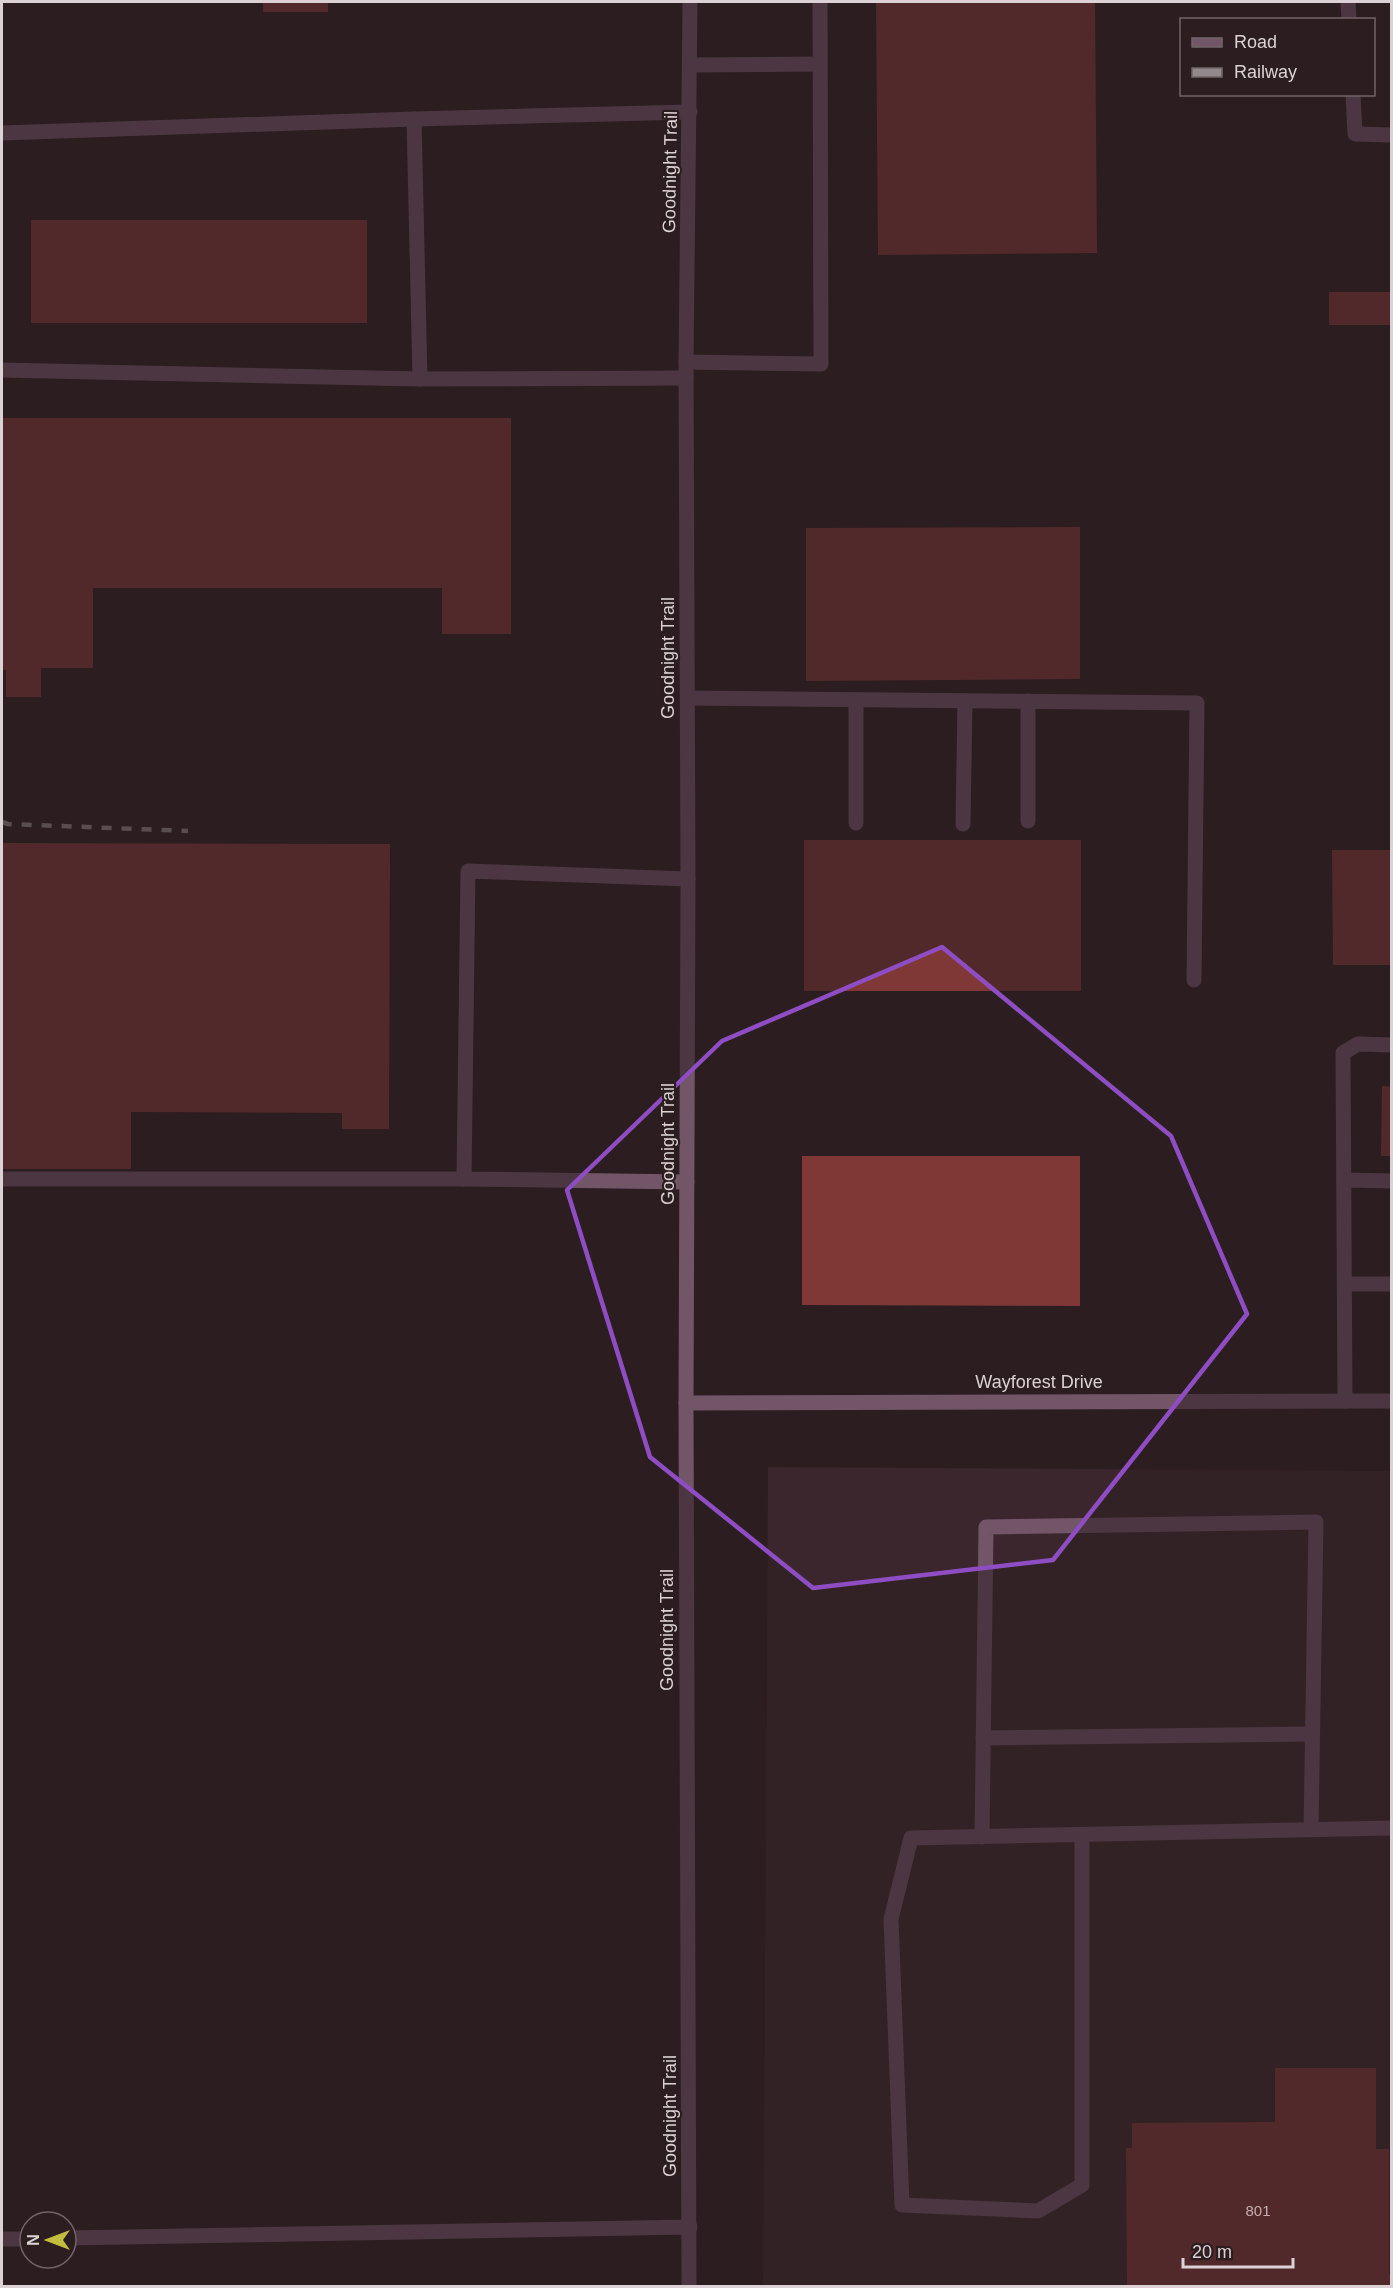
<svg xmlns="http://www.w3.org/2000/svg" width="1393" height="2288" viewBox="0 0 1393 2288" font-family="Arial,sans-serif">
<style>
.built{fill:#3a262c}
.building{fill:#803837}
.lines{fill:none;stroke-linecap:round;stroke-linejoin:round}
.minor{stroke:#725668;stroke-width:15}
.rail{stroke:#93888b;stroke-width:4.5;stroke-dasharray:10 10;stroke-linecap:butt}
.marked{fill:none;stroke:#8e4dc3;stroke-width:4.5;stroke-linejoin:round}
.labels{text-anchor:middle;stroke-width:4.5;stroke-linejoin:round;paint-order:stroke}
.number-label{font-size:15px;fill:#c5acae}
.street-label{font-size:18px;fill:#dcd2d5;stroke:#2b1d20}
</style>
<rect width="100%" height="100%" fill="#2b1d20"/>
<polygon class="built" points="768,1467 1391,1471 1391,2286 763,2286"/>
<g class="building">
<rect x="263" y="2" width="65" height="10"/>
<polygon points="876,2 1095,2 1097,253 878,255"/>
<rect x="31" y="220" width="336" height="103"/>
<rect x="1329" y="292" width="63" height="33"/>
<polygon points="2,418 511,418 511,634 442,634 442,588 93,588 93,668 41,668 41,697 6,697 6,670 2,670"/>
<polygon points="1080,527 1080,679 806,681 806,528"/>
<rect x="804" y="840" width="277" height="151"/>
<polygon points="2,843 390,844 389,1129 342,1129 342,1113 131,1112 131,1169 2,1169"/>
<polygon points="1332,850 1392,850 1392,965 1333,965"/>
<polygon points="1382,1086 1392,1087 1392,1156 1381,1156"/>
<polygon points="802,1156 1080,1156 1080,1306 802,1305"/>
<polygon points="1275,2068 1376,2068 1376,2149 1389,2149 1389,2274 1392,2274 1392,2286 1127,2286 1126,2148 1132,2148 1132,2123 1275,2122"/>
</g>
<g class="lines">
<g class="minor">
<polyline points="1348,2 1349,20"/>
<polyline points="690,65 820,64"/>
<polyline points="1353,94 1355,134 1392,135"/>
<polyline points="414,119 420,379"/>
<polyline points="2,133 414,119 690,112"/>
<polyline points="686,362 821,364 820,2"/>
<polyline points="2,370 420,379 686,378"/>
<polyline points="688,698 1197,703 1194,980"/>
<polyline points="1028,701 1028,821"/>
<polyline points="856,823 856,700"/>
<polyline points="963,824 965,701"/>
<polyline points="2,1179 464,1179"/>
<polyline points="1344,1180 1392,1181"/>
<polyline points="687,1182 464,1179 468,871 688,879"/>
<polyline points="1345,1284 1392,1284"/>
<polyline points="1345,1401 1343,1053 1358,1044 1392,1045"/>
<polyline points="686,1403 1392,1401"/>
<polyline points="983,1738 1312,1734"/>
<polyline points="1082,1835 1082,2185 1038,2211 902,2205 891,1919 911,1838 1392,1828"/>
<polyline points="982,1837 986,1527 1316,1522 1311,1829"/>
<polyline points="66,2238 690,2227"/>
<polyline points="2,2239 30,2239"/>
<polyline points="689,2286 686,1403 688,879 686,362 690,2"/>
</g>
<polyline class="rail" points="2,822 8,824 188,831"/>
</g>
<path d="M0 0H1393V2288H0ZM942 947 1171 1136 1247 1314 1053 1560 813 1588 650 1457 567 1190 722 1041Z" fill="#2b1d20" fill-opacity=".55" fill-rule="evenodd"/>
<path class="marked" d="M942 947 1171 1136 1247 1314 1053 1560 813 1588 650 1457 567 1190 722 1041Z"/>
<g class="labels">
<g class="number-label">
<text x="1258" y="2216">801</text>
</g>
<g class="street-label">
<text transform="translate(670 172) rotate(-89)" y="6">Goodnight Trail</text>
<text transform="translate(668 658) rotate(-90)" y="6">Goodnight Trail</text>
<text transform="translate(668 1144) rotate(-90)" y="6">Goodnight Trail</text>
<text x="1039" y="1388">Wayforest Drive</text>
<text transform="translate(667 1630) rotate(-90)" y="6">Goodnight Trail</text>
<text transform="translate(670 2116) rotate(-90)" y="6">Goodnight Trail</text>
</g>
</g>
<rect width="1393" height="2288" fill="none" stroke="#dcd2d5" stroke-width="6"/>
<rect x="1180" y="18" width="195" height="78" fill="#2b1d20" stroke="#726568" stroke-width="1.5"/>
<rect x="1192" y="38" width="30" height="9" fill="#725668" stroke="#726568" stroke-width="1.5"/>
<text x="1234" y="48" font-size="18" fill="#dcd2d5">Road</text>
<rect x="1192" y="68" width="30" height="9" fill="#93888b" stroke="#726568" stroke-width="1.5"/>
<text x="1234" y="78" font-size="18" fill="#dcd2d5">Railway</text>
<g transform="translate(48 2240) rotate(270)"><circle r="28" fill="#2b1d20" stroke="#726568" stroke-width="1.5"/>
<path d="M0-4.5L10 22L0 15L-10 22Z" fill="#c3bd3f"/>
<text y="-9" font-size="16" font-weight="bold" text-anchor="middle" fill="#dcd2d5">N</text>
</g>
<path d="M1183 2258v9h110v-9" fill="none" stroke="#dcd2d5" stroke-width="3"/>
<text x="1192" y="2258" font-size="18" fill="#dcd2d5" stroke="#2b1d20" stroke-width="4.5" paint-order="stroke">20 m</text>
</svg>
